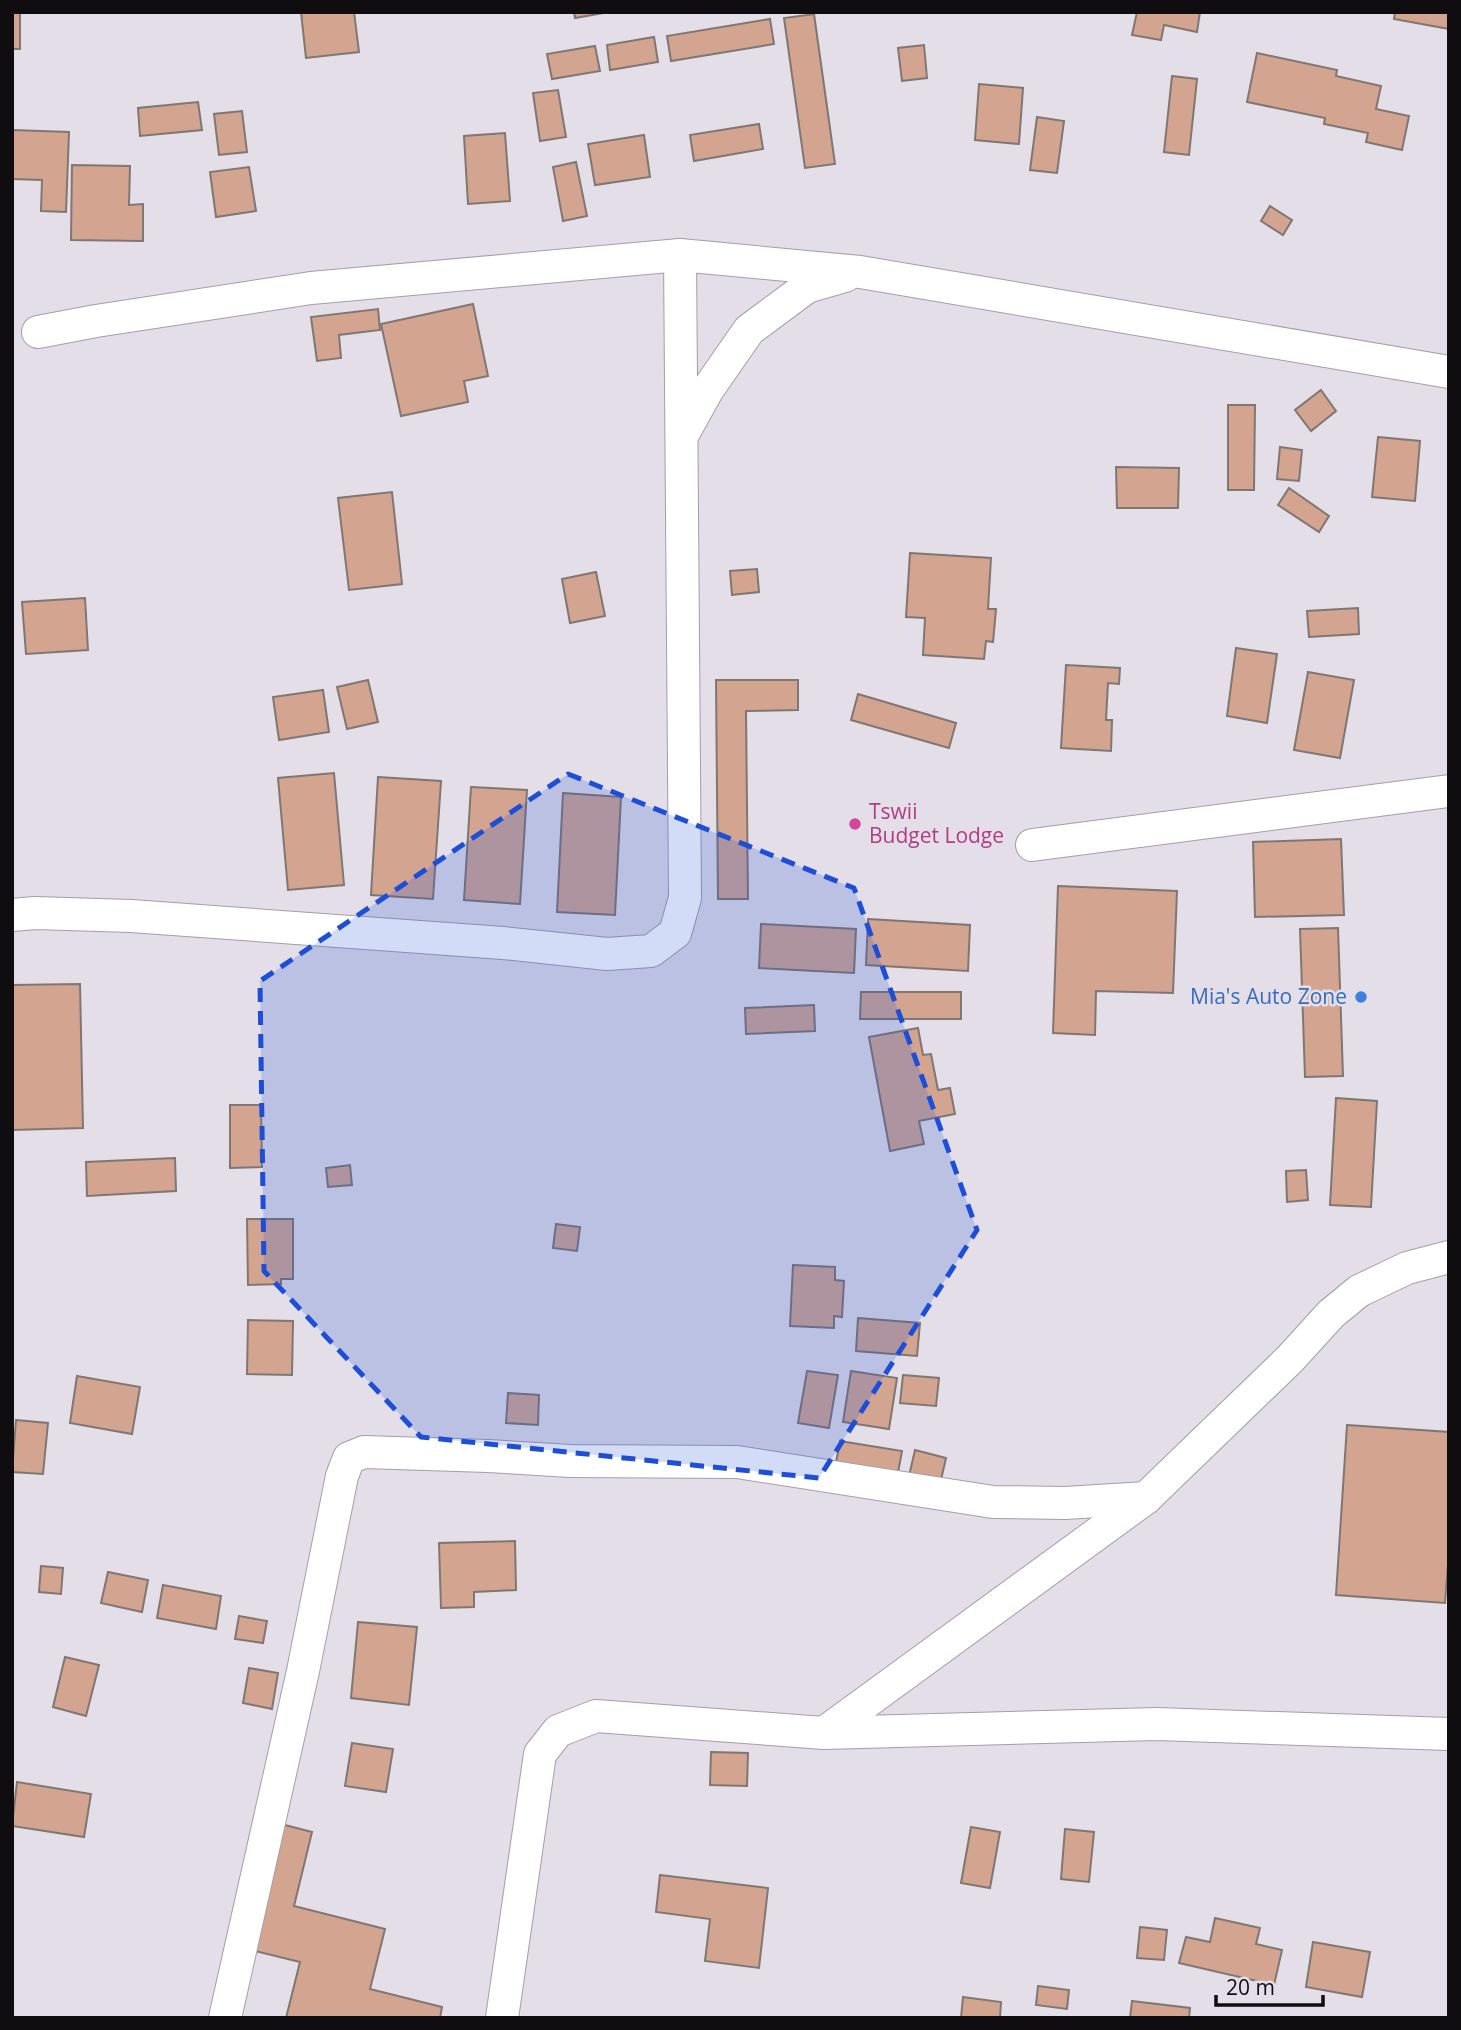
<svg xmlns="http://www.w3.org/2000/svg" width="1461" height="2030" viewBox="0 0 1461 2030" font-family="'Open Sans',sans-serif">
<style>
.building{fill:#d3a591;stroke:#807672;stroke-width:2}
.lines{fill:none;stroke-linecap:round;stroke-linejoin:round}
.street-casing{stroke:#a49ea7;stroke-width:34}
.street{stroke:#fff;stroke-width:32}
.marked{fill:#1d4ed8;fill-opacity:0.2;stroke:#1d4ed8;stroke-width:5;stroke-dasharray:14 9;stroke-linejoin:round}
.hotel-dot{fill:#d1479c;stroke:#e3dee7;stroke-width:2.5}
.shop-dot{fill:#3f7fe0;stroke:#e3dee7;stroke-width:2.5}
.labels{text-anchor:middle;stroke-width:5;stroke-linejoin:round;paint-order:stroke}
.hotel-label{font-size:21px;fill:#b23c85;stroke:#e3dee7;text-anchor:start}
.shop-label{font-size:21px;fill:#366cbe;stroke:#e3dee7;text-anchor:end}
</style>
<rect width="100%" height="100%" fill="#e3dee7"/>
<g class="building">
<rect x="12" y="12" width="8" height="37"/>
<polygon points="301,12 354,12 359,52 306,58"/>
<polygon points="574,12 609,12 575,18"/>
<polygon points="1137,12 1200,12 1197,32 1164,25 1161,40 1132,35"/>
<polygon points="1395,12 1449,12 1449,29 1394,19"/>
<polygon points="814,14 835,164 805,168 784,18"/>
<polygon points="770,19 774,44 671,61 667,36"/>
<polygon points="654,37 658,62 610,70 607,45"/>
<polygon points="924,45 927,78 902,81 898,48"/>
<polygon points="595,46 600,71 552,79 547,54"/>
<polygon points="1257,53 1337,70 1336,76 1381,86 1376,109 1409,116 1402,150 1366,142 1368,133 1324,124 1325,118 1247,102"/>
<polygon points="1172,76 1197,79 1189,155 1164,152"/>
<polygon points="979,84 1023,88 1019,144 975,140"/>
<polygon points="558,90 566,137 540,141 533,93"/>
<polygon points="198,102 202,130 140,136 138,108"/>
<polygon points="242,111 247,152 219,155 214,114"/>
<polygon points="1037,117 1064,121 1057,173 1030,170"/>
<polygon points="759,124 763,149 694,161 690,135"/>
<polygon points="12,130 69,132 66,212 41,211 42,180 12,179"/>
<polygon points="505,133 510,201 468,204 464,136"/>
<polygon points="644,135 650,177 595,185 588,144"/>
<polygon points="576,162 587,216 563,221 553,167"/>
<polygon points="72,165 130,166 129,205 143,204 143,241 71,240"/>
<polygon points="249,167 256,211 216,217 210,172"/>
<polygon points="1270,206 1292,220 1283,235 1261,221"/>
<polygon points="473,304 488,376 464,381 468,402 401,416 381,324"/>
<polygon points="378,309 380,330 339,335 341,358 317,361 311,317"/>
<polygon points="1321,390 1336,411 1311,431 1295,410"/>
<polygon points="1228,405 1255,405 1254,490 1228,490"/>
<polygon points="1378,437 1420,441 1415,501 1372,497"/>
<polygon points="1280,447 1302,450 1299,481 1277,479"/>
<polygon points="1116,467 1179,468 1178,508 1117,508"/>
<polygon points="1289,488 1329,516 1319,532 1278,505"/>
<polygon points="392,492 402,584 349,590 338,498"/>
<polygon points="910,553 991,558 988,609 996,609 993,642 986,641 984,659 923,655 925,618 906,617"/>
<polygon points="757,569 759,592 732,595 730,571"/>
<polygon points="596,572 605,616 570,623 562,579"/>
<polygon points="85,598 88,650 26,654 22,602"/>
<polygon points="1358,608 1359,634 1309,637 1307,611"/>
<polygon points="1236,648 1277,654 1267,723 1227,716"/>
<polygon points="1066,665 1120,668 1119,684 1108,683 1106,720 1112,720 1111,751 1061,748"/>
<polygon points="1308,672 1354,680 1340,758 1294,750"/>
<polygon points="368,680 378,722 347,729 337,687"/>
<polygon points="716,680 798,680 798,710 746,711 748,899 718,899"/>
<polygon points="323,690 329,732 279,740 273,697"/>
<polygon points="858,694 956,723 949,748 851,720"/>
<polygon points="334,773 344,885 288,890 278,778"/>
<polygon points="378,777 441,781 433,899 371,895"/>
<polygon points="471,787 527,790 520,904 464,900"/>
<polygon points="563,793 621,797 615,915 557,912"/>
<polygon points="1341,839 1344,915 1255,917 1253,842"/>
<polygon points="1058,886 1177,891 1173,993 1096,991 1095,1035 1053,1033"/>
<polygon points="868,919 970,925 968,971 866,965"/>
<polygon points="761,924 856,929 854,973 759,968"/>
<polygon points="1338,928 1343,1076 1305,1077 1300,929"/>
<polygon points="80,984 83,1128 12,1130 12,985"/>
<polygon points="861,992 961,992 961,1019 860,1019"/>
<polygon points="814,1005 815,1031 746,1034 745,1008"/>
<polygon points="918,1028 923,1055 931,1054 938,1090 950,1088 955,1114 919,1121 924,1144 890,1151 869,1037"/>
<polygon points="1336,1098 1377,1101 1371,1207 1330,1205"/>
<polygon points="230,1105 261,1105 262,1167 230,1168"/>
<polygon points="175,1158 176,1191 87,1196 86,1162"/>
<polygon points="350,1165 352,1185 328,1187 326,1168"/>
<polygon points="1306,1170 1308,1200 1287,1202 1286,1171"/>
<polygon points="247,1219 293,1219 293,1279 281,1279 281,1284 248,1285"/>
<polygon points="556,1224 580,1227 577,1251 553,1248"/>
<polygon points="793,1265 835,1267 835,1280 844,1281 842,1317 834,1316 834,1328 790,1326"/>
<polygon points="858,1318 920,1323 917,1356 856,1351"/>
<polygon points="248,1320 293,1321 292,1375 247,1374"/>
<polygon points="807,1371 838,1375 829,1428 798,1423"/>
<polygon points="851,1371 897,1378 889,1429 843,1422"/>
<polygon points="903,1375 939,1378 936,1406 900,1403"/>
<polygon points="77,1376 140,1387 132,1434 70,1423"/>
<polygon points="508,1393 539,1395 538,1425 506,1423"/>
<polygon points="16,1420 48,1423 43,1474 12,1472"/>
<polygon points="1347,1425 1449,1432 1449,1551 1445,1603 1336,1595"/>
<polygon points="840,1441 902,1451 897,1478 835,1468"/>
<polygon points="915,1450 946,1458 940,1484 909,1476"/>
<polygon points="515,1541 516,1590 474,1592 474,1607 441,1608 439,1543"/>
<polygon points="41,1566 63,1568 61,1594 39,1592"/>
<polygon points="108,1572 148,1580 142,1612 101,1603"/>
<polygon points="163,1585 221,1596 216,1629 157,1618"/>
<polygon points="239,1616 267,1621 263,1643 235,1639"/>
<polygon points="358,1622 417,1627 409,1705 351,1698"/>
<polygon points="65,1657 99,1665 86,1716 53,1707"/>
<polygon points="249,1668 278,1673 272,1709 243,1703"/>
<polygon points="352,1743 393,1749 386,1792 345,1786"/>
<polygon points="711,1752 748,1753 747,1786 710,1785"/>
<polygon points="17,1782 91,1794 84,1837 12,1826"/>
<polygon points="277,1823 312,1832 294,1906 385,1929 370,1989 442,2007 440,2018 286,2018 300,1962 247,1949"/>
<polygon points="971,1827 1000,1832 990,1888 961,1883"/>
<polygon points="1065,1829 1094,1832 1089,1882 1061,1879"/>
<polygon points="660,1875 768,1888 759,1968 705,1961 710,1919 656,1912"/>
<polygon points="1215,1918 1260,1928 1256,1944 1282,1950 1274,1985 1179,1963 1186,1937 1210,1942"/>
<polygon points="1140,1927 1167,1930 1164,1960 1137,1958"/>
<polygon points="1313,1942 1370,1952 1362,1997 1306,1987"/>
<polygon points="1038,1986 1069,1990 1067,2009 1036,2005"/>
<polygon points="963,1997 1001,2002 1000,2018 961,2018"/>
<polygon points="1132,2001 1190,2008 1189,2018 1130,2018"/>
</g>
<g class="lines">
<defs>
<g id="street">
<polyline points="38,332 96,321 311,288 680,255 860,272 1449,372"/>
<polyline points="683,434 708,389 749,330 807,287 845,276"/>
<polyline points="1032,845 1449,791"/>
<polyline points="12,915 35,913 131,916 503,943 607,954 651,951 675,933 685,898 680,255"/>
<polyline points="824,1733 1146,1498 1290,1359 1331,1314 1359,1291 1407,1268 1449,1257"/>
<polyline points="225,2018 303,1671 342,1476 349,1458 364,1452 488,1456 570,1461 737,1462 993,1502 1065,1503 1146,1498"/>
<polyline points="502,2018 540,1754 558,1731 596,1716 824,1733 1157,1724 1449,1734"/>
</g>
</defs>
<use href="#street" class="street-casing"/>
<use href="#street" class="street"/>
</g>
<path class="marked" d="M568 774 854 888 977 1230 819 1478 421 1437 264 1271 260 981Z"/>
<circle class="hotel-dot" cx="855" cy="824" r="7"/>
<circle class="shop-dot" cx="1361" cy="997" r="7"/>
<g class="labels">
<g class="hotel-label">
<text x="869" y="819">Tswii<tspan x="869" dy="24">Budget Lodge</tspan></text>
</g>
<g class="shop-label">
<text x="1347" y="1004">Mia's Auto Zone</text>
</g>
</g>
<rect width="1461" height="2030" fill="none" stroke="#0f0d10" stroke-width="28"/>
<path d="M1216 1995v10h107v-10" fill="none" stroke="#0f0d10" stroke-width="3.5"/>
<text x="1226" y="1995" font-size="21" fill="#0f0d10" stroke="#e3dee7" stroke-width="5" paint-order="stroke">20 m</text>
</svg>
